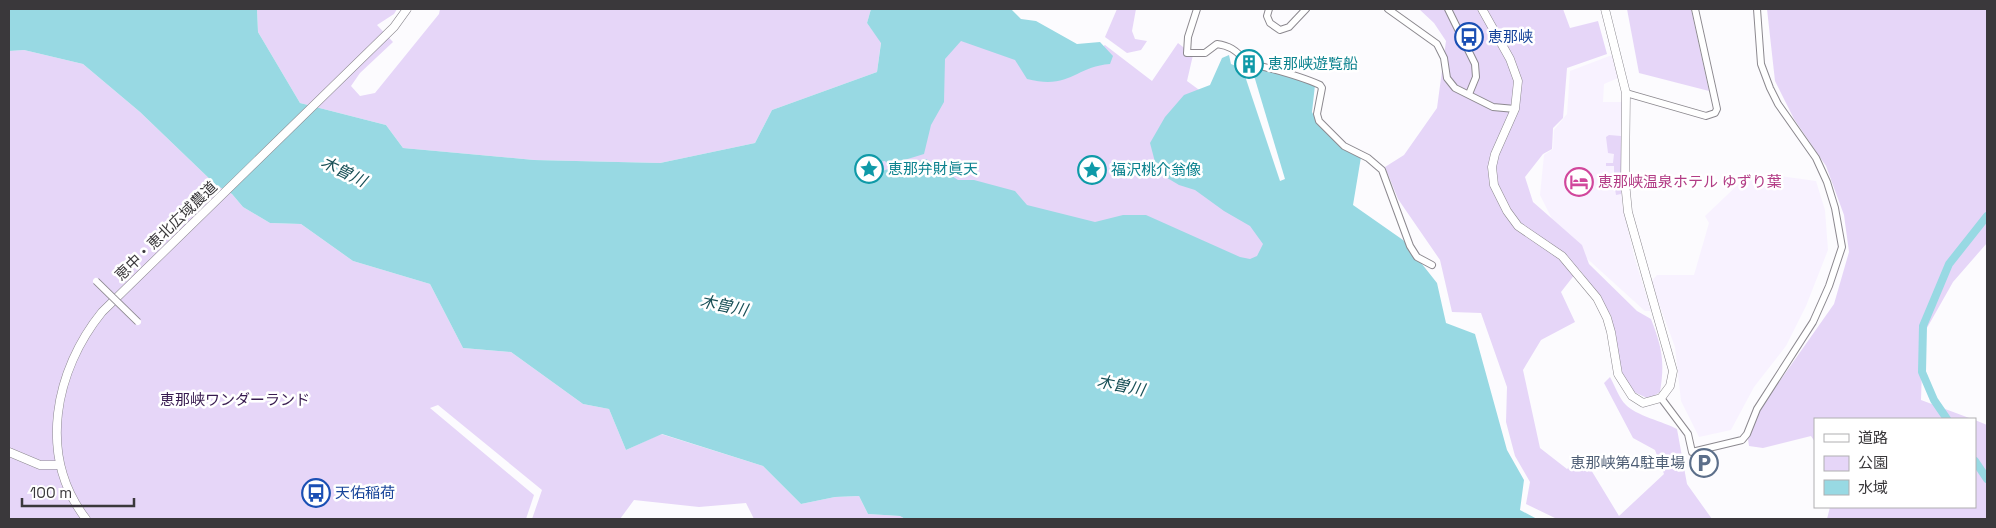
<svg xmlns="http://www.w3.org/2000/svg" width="1996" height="528" viewBox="0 0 1996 528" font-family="'Space Grotesk','Noto Sans JP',sans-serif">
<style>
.built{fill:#f8f2ff}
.green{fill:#e6d6f8}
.water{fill:#98d9e3}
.pier{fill:#fcfbfe}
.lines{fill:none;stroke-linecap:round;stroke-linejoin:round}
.canal{stroke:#98d9e3;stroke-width:8}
.minor-casing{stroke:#8c898f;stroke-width:8}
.tertiary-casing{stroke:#8c898f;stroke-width:9}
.minor{stroke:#fff;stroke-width:6}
.tertiary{stroke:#fff;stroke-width:8}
.minor-bridge-casing{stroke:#8c898f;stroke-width:8;stroke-linecap:butt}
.minor-bridge{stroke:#fff;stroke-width:6}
.labels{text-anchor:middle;stroke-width:5;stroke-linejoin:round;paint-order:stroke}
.transit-label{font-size:15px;fill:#164399;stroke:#fff;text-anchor:start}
.culture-label{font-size:15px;fill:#0d838f;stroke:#fff;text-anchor:start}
.hotel-label{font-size:15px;fill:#b23c85;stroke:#fff;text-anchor:start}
.street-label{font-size:15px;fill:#3a383b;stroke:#fff}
.park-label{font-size:15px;fill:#381b50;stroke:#fff}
.service-label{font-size:15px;fill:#4e5e75;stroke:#fff;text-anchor:end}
.water-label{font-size:16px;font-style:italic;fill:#174f56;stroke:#fff}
</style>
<rect width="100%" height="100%" fill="#fcfbfe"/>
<g class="built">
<polygon points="1612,55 1618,78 1604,84 1603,102 1623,102 1622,203 1634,256 1651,311 1645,311 1559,233 1540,195 1544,155 1553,149 1554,130 1567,114 1570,71"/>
<polygon points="1747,176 1780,176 1816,181 1825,210 1828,250 1806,306 1786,346 1754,387 1731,430 1699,437 1681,401 1675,347 1651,282 1657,275 1694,275 1709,223 1705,216"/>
</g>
<g class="green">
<polygon points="257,9 397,9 394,14 377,25 393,42 360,73 351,86 360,96 375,93 439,14 440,9 871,9 867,23 881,42 877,72 772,110 755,143 660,163 534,160 403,148 386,125 300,103 258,32"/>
<polygon points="1117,9 1136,9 1132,31 1135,39 1147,41 1141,50 1127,53 1105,37"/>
<path d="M1419 9H1563L1570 28 1598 21 1607 54 1567 68 1563 118 1553 128 1552 149 1543 154 1525 177 1533 202 1582 245 1589 264 1637 311 1651 319C1662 347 1665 362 1660 392L1649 399 1634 392 1622 373 1611 316 1601 298 1579 269 1561 292 1575 322 1541 340 1523 370 1540 448 1567 469 1582 455 1619 516 1664 474 1655 450 1633 438 1604 383 1610 377C1615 386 1619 398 1626 405 1635 415 1664 422 1677 429L1687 484 1712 519H1557L1526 504 1530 482 1515 456 1506 422 1507 387 1481 313 1452 312 1440 260 1398 199 1385 167 1404 155 1437 108 1446 41 1434 23Z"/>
<polygon points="1627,9 1691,9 1709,91 1639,73"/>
<polygon points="1767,9 1987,9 1987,243 1953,282 1923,335 1921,400 1972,419 1815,419 1815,442 1811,436 1763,448 1749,446 1748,439 1760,409 1834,304 1849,252 1844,215 1826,166 1794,119 1775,81"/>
<polygon points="958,28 1063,73 1105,45 1152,81 1178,43 1193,55 1187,81 1202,92 1274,234 1259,271 1096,236 849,188 853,149"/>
<polygon points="24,50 83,64 140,112 216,185 232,194 243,207 270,223 301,224 353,261 430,284 463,348 511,352 583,404 609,409 626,450 661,434 763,466 801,504 835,497 859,496 868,514 900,516 905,519 754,519 746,503 699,507 634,500 620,519 532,519 542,490 438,405 430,408 534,495 526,519 9,519 9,51"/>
<polygon points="1609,135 1621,136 1621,194 1616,195 1615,189 1609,186 1607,181 1614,179 1614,166 1606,166 1606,163 1613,163 1614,154 1608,153 1606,137"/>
<polygon points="1975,420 1987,425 1987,519 1827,519 1830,507 1975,507"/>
</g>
<path class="water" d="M9 9H257L258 32 300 103 386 125 403 148 534 160 660 163 755 143 772 110 877 72 881 43 867 23 871 9H1011L1021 19 1036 21 1077 44 1100 42 1113 56 1110 64C1074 67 1070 90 1027 79L1015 60 961 41 945 59 944 102 931 125 924 154 888 165 885 161 877 162 871 158 864 157 861 160V173C869 177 877 176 885 170L926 159 958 180H974L1015 191 1027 205 1095 222 1123 215H1146L1240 257 1250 259 1257 256 1263 244 1250 226 1224 211 1195 190 1179 185 1164 176 1155 162 1150 143 1165 117 1184 95 1210 85 1222 58 1229 55 1231 64 1236 66 1271 71 1315 85 1312 112 1317 122 1361 157 1353 205 1403 240 1437 283 1446 323 1475 334 1507 450 1524 480 1520 510 1537 519H905L900 516 868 514 859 496 835 497 801 504 763 466 662 434 626 450 609 409 583 404 511 352 463 348 430 284 353 261 301 224 270 223 243 207 232 194 216 185 140 112 83 64 24 50 9 51Z"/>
<polygon class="pier" points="1242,67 1252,69 1285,179 1280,181"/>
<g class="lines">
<g class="canal">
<polyline points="1947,419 1934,400 1922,372 1923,326 1949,264 1987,216"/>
<polyline points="1975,461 1987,479"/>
</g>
<defs>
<g id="minor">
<path d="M1197 9 1188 37 1187 53H1205L1217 44C1239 47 1239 59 1253 64 1276 70 1298 75 1320 85L1322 88 1317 114 1319 121 1344 146 1368 158 1382 170 1410 246 1417 257 1432 265"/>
<polyline points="1269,9 1267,16 1270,23 1280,30 1289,27 1306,9"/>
<polyline points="1388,9 1437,44 1444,58 1447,78 1455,88 1493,107 1515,109"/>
<polyline points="1448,9 1475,64 1476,77 1469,94"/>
<polyline points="1626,93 1706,116 1715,113 1717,109 1695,9"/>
<polyline points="1661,398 1688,434 1692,452 1742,440 1747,434 1757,409 1813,322 1829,286 1842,247 1835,208 1827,182 1816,158 1778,104 1770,88 1761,64 1757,9"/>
</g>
<g id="tertiary">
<polyline points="1482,9 1510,59 1518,81 1515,109 1495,154 1492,167 1494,185 1507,211 1518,226 1562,256 1597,298 1607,318 1611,332 1618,374 1632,396 1643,403 1661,398 1670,386 1673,371 1628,212 1625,182 1626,93 1605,9"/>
<polyline points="9,452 40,465 59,465"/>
<path d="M86 519C37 455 55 370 102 312L394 27 407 9"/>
</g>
</defs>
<use href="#minor" class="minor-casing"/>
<use href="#tertiary" class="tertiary-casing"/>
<use href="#minor" class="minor"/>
<use href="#tertiary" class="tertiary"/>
<defs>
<polyline id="minor-bridge" points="96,281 138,322"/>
</defs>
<use href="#minor-bridge" class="minor-bridge-casing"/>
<use href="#minor-bridge" class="minor-bridge"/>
</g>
<defs>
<symbol id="bus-ring" viewBox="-11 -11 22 22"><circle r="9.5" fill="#fff" stroke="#1a4fb4" stroke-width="1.5"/><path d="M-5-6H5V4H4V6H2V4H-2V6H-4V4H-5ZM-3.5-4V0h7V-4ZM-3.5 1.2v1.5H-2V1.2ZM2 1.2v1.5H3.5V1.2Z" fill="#1a4fb4"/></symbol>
<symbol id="building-ring" viewBox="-11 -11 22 22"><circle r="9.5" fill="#fff" stroke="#0f9aa8" stroke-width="1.5"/><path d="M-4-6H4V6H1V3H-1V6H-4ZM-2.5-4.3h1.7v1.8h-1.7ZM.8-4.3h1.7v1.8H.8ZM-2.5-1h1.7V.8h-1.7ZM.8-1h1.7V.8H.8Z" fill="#0f9aa8"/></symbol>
<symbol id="sight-ring" viewBox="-11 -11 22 22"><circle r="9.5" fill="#fff" stroke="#0f9aa8" stroke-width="1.5"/><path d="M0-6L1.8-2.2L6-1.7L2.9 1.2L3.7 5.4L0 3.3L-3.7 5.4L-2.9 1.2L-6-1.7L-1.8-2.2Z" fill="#0f9aa8"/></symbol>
<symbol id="hotel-ring" viewBox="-11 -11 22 22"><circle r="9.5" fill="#fff" stroke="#d1479c" stroke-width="1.5"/><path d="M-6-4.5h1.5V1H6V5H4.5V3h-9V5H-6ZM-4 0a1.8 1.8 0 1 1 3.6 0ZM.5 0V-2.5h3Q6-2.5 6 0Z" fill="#d1479c"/></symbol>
<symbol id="parking-ring" viewBox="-11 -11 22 22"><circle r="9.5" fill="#fff" stroke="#5c6f8a" stroke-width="1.5"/><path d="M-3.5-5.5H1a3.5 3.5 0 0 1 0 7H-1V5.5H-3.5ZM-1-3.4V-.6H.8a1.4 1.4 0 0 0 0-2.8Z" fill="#5c6f8a"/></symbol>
</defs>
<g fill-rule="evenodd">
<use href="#bus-ring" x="1453" y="21" width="32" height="32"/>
<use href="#building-ring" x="1233" y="48" width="32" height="32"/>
<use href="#sight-ring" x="853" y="153" width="32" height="32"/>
<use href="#sight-ring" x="1076" y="154" width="32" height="32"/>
<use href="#hotel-ring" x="1563" y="166" width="32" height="32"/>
<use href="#parking-ring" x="1688" y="447" width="32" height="32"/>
<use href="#bus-ring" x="300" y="477" width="32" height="32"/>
</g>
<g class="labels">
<g class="transit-label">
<text x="1488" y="42">恵那峡</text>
<text x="335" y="498">天佑稲荷</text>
</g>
<g class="culture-label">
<text x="1268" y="69">恵那峡遊覧船</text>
<text x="888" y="174">恵那弁財眞天</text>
<text x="1111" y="175">福沢桃介翁像</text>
</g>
<g class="hotel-label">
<text x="1598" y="187">恵那峡温泉ホテル ゆずり葉</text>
</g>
<g class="street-label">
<text transform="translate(166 231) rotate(-44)" y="5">恵中・恵北広域農道</text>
</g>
<g class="park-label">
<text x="235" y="405">恵那峡ワンダーランド</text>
</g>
<g class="service-label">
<text x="1685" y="468">恵那峡第4駐車場</text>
</g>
<g class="water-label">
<text transform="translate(344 171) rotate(26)" y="6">木曽川</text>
<text transform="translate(724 305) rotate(12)" y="6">木曽川</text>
<text transform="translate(1121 385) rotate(11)" y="6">木曽川</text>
</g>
</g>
<rect width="1996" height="528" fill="none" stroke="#3a383b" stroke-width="20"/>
<rect x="1814" y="418" width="162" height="90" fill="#ffffff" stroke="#b0afb1"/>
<rect x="1824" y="434" width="25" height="8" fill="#ffffff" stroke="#b0afb1"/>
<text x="1858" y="443" font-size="15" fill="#3a383b">道路</text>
<rect x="1824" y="456" width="25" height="15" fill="#e6d6f8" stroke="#b0afb1"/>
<text x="1858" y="468" font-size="15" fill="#3a383b">公園</text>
<rect x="1824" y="480" width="25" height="15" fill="#98d9e3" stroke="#b0afb1"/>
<text x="1858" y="493" font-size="15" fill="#3a383b">水域</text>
<path d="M22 498v8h112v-8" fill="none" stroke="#3a383b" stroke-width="2.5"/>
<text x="30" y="498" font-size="15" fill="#3a383b" stroke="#ffffff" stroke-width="4" paint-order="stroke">100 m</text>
</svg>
